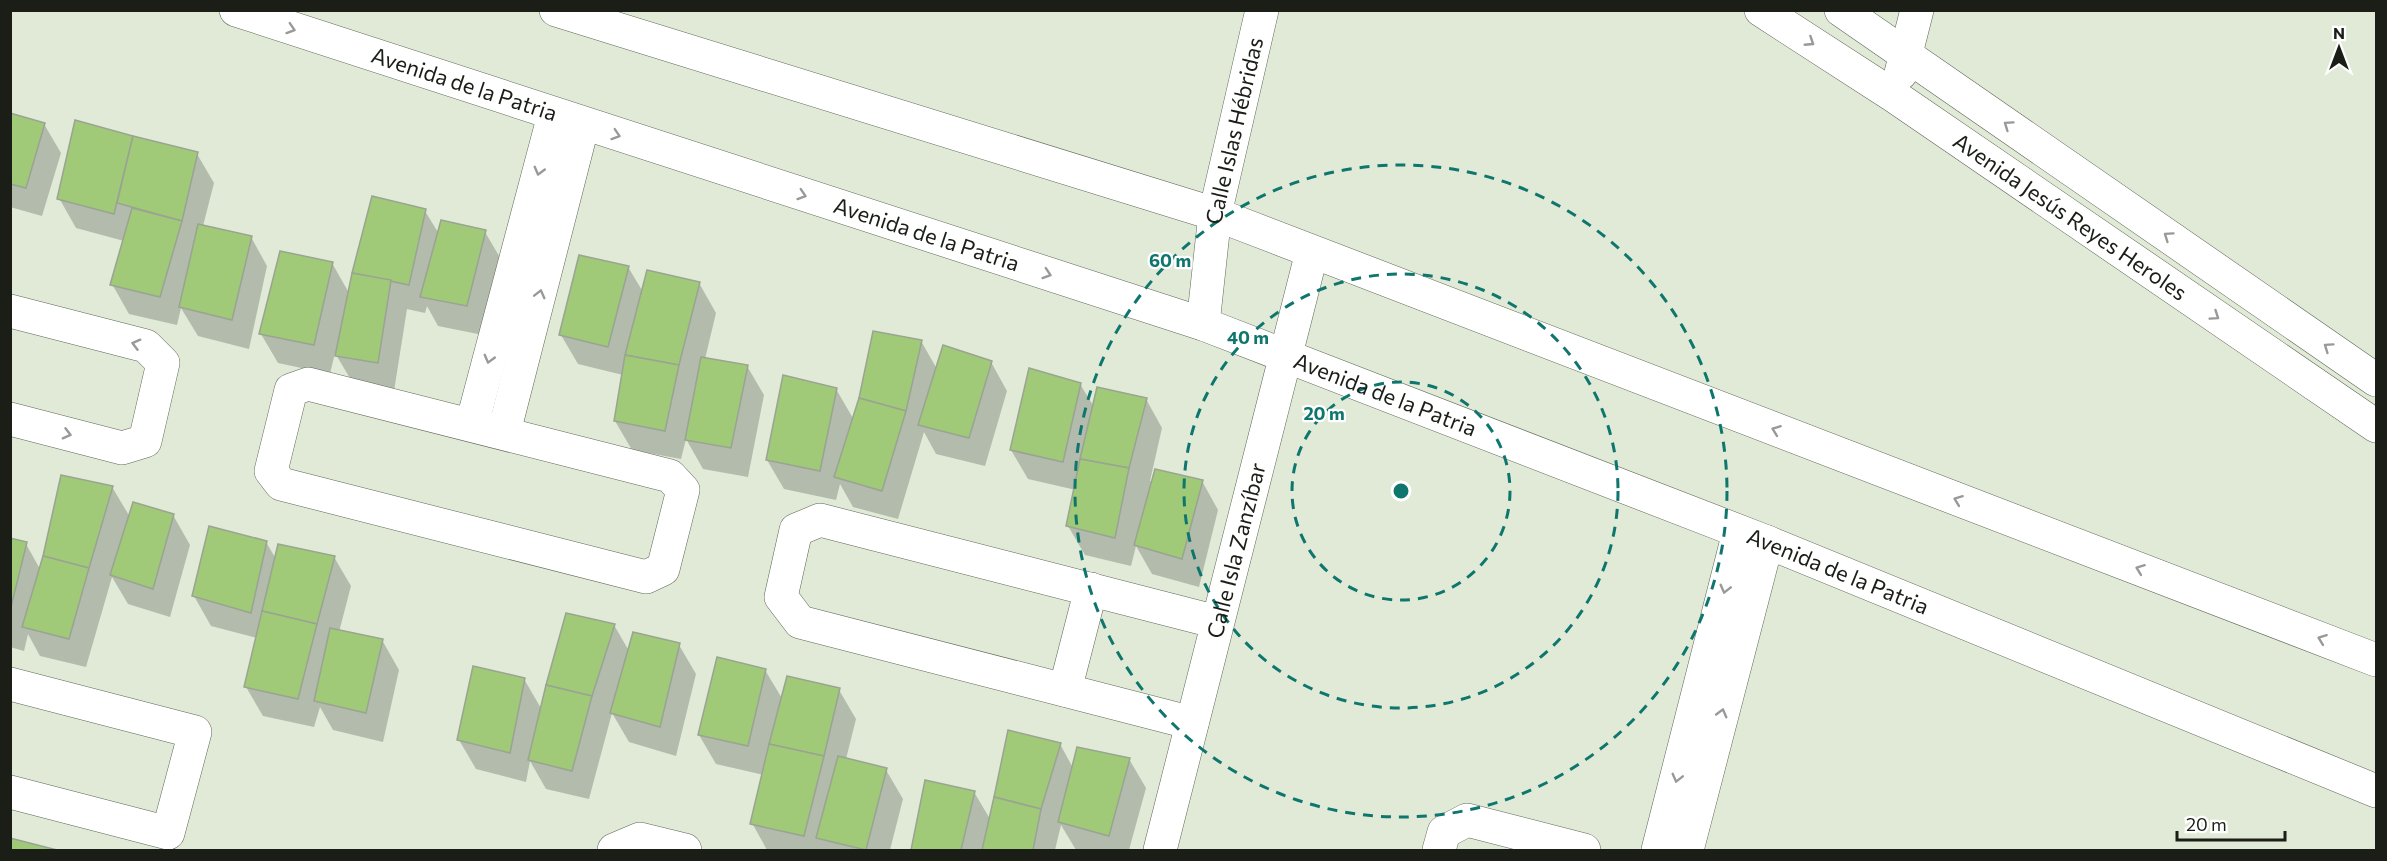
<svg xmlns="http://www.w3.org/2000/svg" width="2387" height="861" viewBox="0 0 2387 861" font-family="Commissioner,sans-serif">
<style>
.shadow{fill:#0003}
.building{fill:#a0c978;stroke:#9aa492;stroke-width:1.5}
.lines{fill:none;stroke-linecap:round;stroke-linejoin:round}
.minor-casing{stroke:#5f6858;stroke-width:34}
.major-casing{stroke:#5f6858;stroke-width:34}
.minor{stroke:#fff;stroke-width:33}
.major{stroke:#fff;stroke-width:33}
.oneway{stroke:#989a97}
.ring{fill:none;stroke:#0f766e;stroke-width:3;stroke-dasharray:10 8}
.labels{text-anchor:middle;stroke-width:4.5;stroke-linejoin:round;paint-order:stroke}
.street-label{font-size:22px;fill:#1a1e17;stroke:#fff}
.centre{fill:#0f766e;stroke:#fff;stroke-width:3}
.ring-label{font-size:18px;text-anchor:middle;font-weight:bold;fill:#0f766e;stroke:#fff;stroke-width:4.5;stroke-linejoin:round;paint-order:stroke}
</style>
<rect width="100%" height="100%" fill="#e0ead7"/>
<g class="shadow">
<polygon points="10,115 44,124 61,153 42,216 10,207"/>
<polygon points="76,122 197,154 214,183 203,226 251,237 267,266 249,349 198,336 181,308 177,325 129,314 112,284 124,241 76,228 59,198"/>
<polygon points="425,211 439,234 485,232 502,261 483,335 438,326 427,306 425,313 407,309 394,391 354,385 335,353 330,374 278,363 261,334 332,263 349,293"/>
<polygon points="628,267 643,292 699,283 716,313 705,359 747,366 764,395 748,477 703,469 686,439 681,459 632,450 615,421 623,375 578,364 561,335"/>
<polygon points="921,341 937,369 991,362 1007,391 985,466 936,454 924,432 898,519 853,507 840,484 836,500 784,489 767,460 836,389 854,420"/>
<polygon points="1080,384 1094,407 1146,399 1162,428 1150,481 1202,481 1218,510 1199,587 1152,574 1136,546 1131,566 1085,555 1068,526 1076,490 1028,479 1011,450"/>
<polygon points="112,487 130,517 173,515 190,545 170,617 128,604 112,577 86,667 40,656 28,634 24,651 10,647 10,540 26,544 40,569"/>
<polygon points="266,542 276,559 334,557 351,586 339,632 382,640 399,670 383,742 333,730 320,707 314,727 263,716 246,687 257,638 211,626 194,596"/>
<polygon points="614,625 629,651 679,645 696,674 676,756 629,742 612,713 589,799 546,789 530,761 526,782 476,769 459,740 524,679 542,710"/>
<polygon points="765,670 783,700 839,690 856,719 846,759 886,770 903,799 890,850 767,850 752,823 764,775 716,764 699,735"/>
<polygon points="1060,744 1073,768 1129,759 1146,788 1129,850 1076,850 1061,825 1055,850 912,850 926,782 974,792 990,819"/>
<polygon points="10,838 54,850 10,850"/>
</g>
<g class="building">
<polygon points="10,113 45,123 26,188 10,184"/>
<polygon points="75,120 133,136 114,214 57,199"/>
<polygon points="133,136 198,152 182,221 117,203"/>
<polygon points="372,196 426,209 409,285 352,273"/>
<polygon points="132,208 182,221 160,297 110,285"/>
<polygon points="441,220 486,230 467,306 420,297"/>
<polygon points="198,224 252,236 232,320 179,307"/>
<polygon points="280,251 333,262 314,345 259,334"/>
<polygon points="579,255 629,266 608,347 559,335"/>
<polygon points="647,270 700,282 679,365 625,355"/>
<polygon points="352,273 391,280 378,363 335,356"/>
<polygon points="873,331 922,340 906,411 859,398"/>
<polygon points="943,345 992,361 969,438 918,425"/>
<polygon points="625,355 679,365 665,431 614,421"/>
<polygon points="701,357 748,365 731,448 685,440"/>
<polygon points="1029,368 1081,383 1063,462 1010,450"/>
<polygon points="783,375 837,388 820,471 766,460"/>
<polygon points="1097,387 1147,398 1129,468 1080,459"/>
<polygon points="859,398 906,411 882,491 834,477"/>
<polygon points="1080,459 1129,468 1115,538 1066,526"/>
<polygon points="1155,469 1203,480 1182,559 1134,545"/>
<polygon points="61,475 113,486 89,568 43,556"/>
<polygon points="133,502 174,514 153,589 110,575"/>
<polygon points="209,526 267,541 251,613 192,596"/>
<polygon points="10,538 27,542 10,611"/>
<polygon points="278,544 335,556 317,624 262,611"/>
<polygon points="43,556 89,568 69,639 22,627"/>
<polygon points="262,611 317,624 298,699 244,687"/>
<polygon points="566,613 615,624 592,696 546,685"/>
<polygon points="330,628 383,639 366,713 314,701"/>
<polygon points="633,632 680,643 660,727 610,713"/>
<polygon points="717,657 766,669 748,746 698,735"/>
<polygon points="473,666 525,678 510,753 457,740"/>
<polygon points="787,676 840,688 824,756 769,744"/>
<polygon points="546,685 592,696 572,771 528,760"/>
<polygon points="1008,730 1061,743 1041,809 994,797"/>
<polygon points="769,744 824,756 804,836 750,824"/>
<polygon points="1077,747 1130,758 1109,836 1058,822"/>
<polygon points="838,756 887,768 866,850 816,838"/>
<polygon points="925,780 975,791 961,850 911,850"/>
<polygon points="994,797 1041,809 1033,850 982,850"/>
<polygon points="10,838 57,850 10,850"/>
</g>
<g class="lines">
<defs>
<g id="minor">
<path id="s1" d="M1761 10 1894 96 2376 426"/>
<polyline points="1841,10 2376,380"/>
<polyline points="1901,73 1917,10"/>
<polyline points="10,311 146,346 163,363 145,441 122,448 10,419"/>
<path id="s2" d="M1203 324 1215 214 1262 10"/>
<polygon points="308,384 670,476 683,490 663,569 646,577 281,484 271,471 291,390"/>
<polyline points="472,424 554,115"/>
<polyline points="504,432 583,124"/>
<polyline points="10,684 195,732 168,833 10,792"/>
<polyline points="1065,690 1091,589"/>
<polyline points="1192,723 800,622 781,597 796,530 820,520 1217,622"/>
<polyline points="614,850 640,839 685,850"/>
<path id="s3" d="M1160 850 1312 252"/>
<polyline points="1439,850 1444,832 1467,820 1584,850"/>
<polyline points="1658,850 1739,532"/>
<polyline points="1687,850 1767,542"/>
</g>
<g id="major">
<path id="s4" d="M236 10 1203 324 1767 542 2376 791"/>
<polyline points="556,10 1215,214 2376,660"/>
</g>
</defs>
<use href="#minor" class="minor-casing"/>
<use href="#major" class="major-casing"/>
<use href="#minor" class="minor"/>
<use href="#major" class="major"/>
</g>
<defs><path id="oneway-chevron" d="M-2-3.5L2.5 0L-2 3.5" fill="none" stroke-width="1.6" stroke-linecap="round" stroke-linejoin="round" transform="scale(1.5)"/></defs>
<g class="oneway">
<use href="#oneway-chevron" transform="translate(291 29) rotate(18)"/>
<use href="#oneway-chevron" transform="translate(1810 42) rotate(33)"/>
<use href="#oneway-chevron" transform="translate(2008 125) rotate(-145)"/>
<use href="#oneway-chevron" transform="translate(616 135) rotate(18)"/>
<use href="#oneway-chevron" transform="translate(539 171) rotate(105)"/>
<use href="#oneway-chevron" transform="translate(802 195) rotate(18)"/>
<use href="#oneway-chevron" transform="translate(2168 236) rotate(-145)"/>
<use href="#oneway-chevron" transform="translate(1047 274) rotate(18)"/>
<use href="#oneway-chevron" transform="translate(540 294) rotate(-76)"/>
<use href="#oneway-chevron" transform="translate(2215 316) rotate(34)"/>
<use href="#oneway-chevron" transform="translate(136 344) rotate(-165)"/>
<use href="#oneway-chevron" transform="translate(2328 347) rotate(-145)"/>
<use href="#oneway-chevron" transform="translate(489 359) rotate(105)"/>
<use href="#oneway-chevron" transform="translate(1776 430) rotate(-159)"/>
<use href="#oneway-chevron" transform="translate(67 434) rotate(15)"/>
<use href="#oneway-chevron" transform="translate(1958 500) rotate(-159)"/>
<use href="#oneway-chevron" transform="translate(2140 569) rotate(-159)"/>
<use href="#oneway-chevron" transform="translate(1725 589) rotate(104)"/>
<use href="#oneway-chevron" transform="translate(2322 639) rotate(-159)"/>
<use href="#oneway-chevron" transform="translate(1722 713) rotate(-75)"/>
<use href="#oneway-chevron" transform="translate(1677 778) rotate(104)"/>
</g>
<g class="ring">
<circle cx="1401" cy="491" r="109"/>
<circle cx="1401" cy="491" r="217"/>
<circle cx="1401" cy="491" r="326"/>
</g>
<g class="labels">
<g class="street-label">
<text dy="8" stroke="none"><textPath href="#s4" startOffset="240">Avenida de la Patria</textPath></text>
<text dy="8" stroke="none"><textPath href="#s2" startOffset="196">Calle Islas Hébridas</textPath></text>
<text dy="8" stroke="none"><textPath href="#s1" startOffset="372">Avenida Jesús Reyes Heroles</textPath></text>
<text dy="8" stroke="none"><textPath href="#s4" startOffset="726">Avenida de la Patria</textPath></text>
<text dy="8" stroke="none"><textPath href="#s4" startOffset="1212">Avenida de la Patria</textPath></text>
<text dy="8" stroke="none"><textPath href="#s3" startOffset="309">Calle Isla Zanzíbar</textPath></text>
<text dy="8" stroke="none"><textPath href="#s4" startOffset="1698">Avenida de la Patria</textPath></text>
</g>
</g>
<circle cx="1401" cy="491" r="9" class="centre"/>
<g class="ring-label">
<text x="1170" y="267">60 m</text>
<text x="1248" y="344">40 m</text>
<text x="1324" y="420">20 m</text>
</g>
<rect width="2387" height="861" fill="none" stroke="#1a1e17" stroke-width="24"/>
<g transform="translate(2339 48)" stroke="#ffffff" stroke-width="4.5" paint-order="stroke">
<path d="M0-4.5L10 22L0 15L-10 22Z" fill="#1a1e17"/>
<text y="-9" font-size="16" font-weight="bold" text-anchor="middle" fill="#1a1e17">N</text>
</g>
<path d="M2177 831v9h108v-9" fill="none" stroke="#1a1e17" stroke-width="3"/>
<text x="2186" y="831" font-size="18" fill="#1a1e17" stroke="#ffffff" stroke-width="4.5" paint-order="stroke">20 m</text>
</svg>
